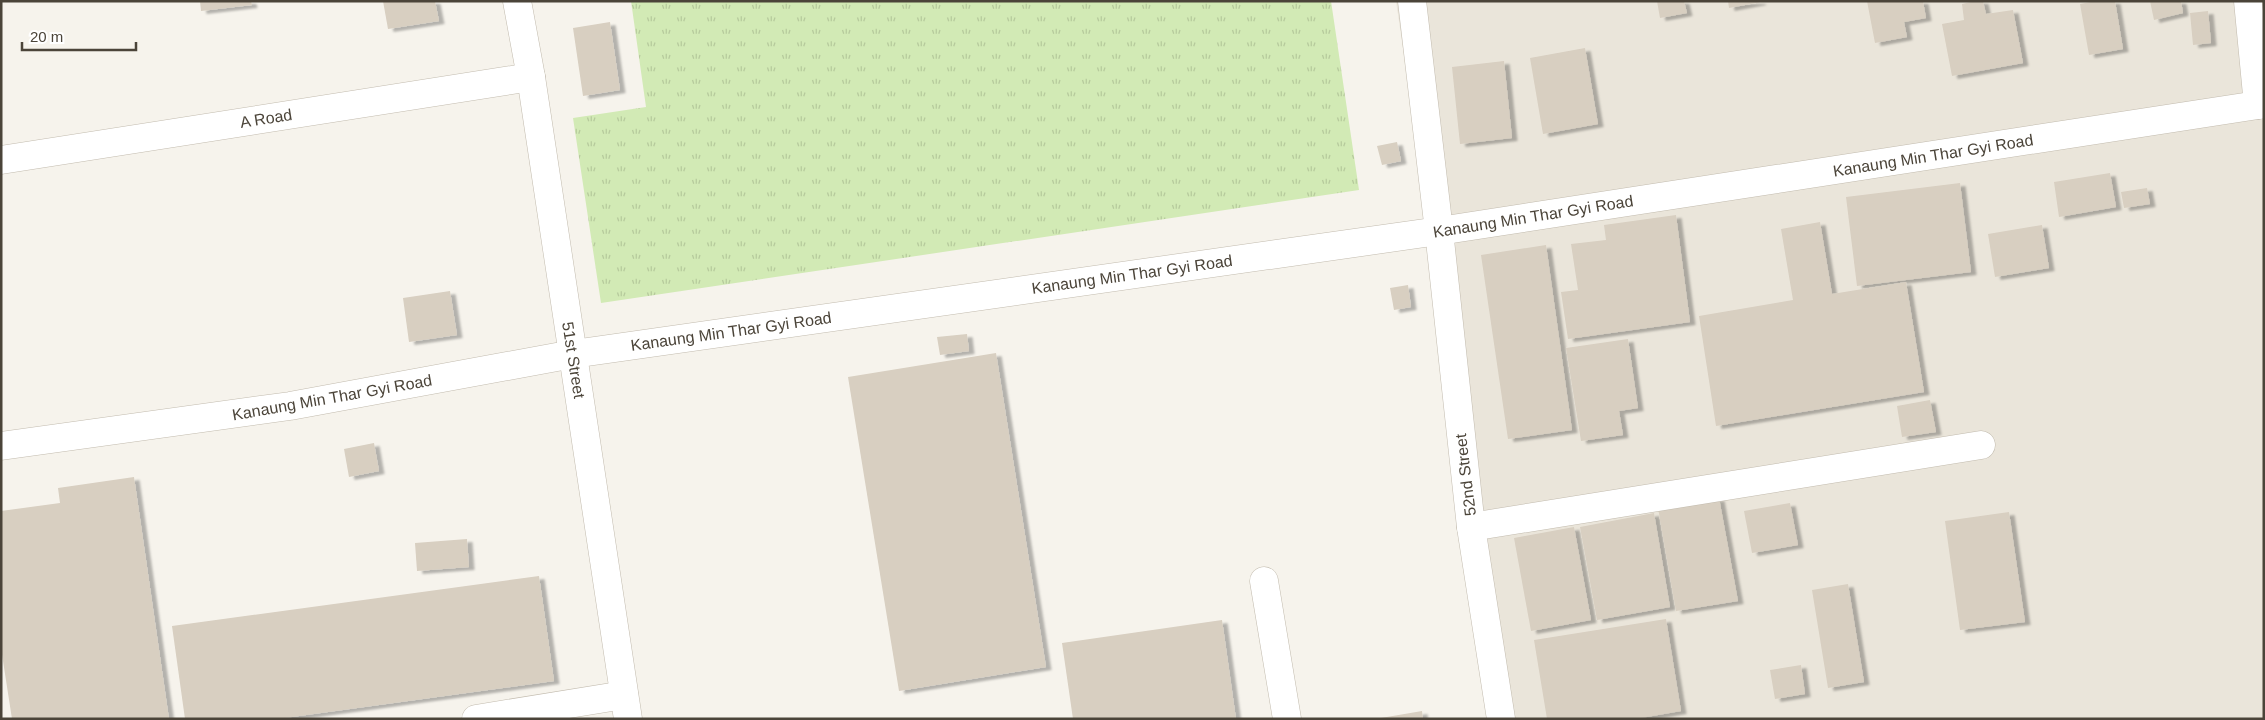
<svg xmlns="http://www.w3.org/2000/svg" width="2265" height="720" viewBox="0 0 2265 720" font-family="Helvetica,sans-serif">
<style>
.residential{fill:#eae5da}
.grass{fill:url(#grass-tufts)}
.building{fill:#d8cfc1;filter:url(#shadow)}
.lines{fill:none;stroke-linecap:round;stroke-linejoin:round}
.minor-casing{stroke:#c2bbae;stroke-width:29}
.minor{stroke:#fff;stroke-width:28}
.labels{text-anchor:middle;stroke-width:4;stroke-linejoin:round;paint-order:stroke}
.street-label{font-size:16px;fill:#4b4439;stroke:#fff}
</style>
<defs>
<pattern id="grass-tufts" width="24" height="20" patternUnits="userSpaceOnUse" patternTransform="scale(1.25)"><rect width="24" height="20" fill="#d2eab5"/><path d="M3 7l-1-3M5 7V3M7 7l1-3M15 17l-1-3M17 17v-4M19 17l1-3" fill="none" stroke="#b6ca9c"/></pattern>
<filter id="shadow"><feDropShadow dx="5.5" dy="3" stdDeviation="1" flood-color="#0004"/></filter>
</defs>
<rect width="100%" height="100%" fill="#f6f3ec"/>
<polygon class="residential" points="1396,1 2264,1 2264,719 1502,719"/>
<polygon class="grass" points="631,1 1331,1 1359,190 601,303 573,118 646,107"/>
<g class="building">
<polygon points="200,1 251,1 252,5 201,11"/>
<polygon points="383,1 435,1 439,21 388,29"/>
<polygon points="1657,1 1684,1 1687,13 1660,18"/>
<polygon points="1728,1 1760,1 1761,2 1729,8"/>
<polygon points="1867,1 1923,1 1926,18 1904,22 1907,37 1875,43"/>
<polygon points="1975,1 1983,1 1986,14 2013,10 2023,63 1952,76 1942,24 1964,20 1962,4"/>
<polygon points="2096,1 2115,1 2123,49 2089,55 2080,4"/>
<polygon points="2150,1 2181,1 2183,13 2154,20"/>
<polygon points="2208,11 2211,43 2193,45 2190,13"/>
<polygon points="610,22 620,90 583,96 573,28"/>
<polygon points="1585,48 1598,124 1543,134 1530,58"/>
<polygon points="1504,61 1512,138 1460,144 1452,67"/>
<polygon points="1397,142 1401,161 1382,165 1377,146"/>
<polygon points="2110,173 2116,207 2059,217 2054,182"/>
<polygon points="1960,183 1971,272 1857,286 1846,197"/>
<polygon points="2147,188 2150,204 2124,208 2121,192"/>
<polygon points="1676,215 1690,322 1568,339 1561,292 1578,290 1571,244 1606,240 1604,225"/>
<polygon points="1820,222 1832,294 1906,282 1924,392 1716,426 1699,316 1793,300 1781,229"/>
<polygon points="2042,225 2049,268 1995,277 1988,234"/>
<polygon points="1546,245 1572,430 1508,439 1481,255"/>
<polygon points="1408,285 1411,307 1394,310 1390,288"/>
<polygon points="450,291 457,335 409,342 403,298"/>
<polygon points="967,334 969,351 940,355 937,337"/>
<polygon points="1628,339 1638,408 1619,411 1623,435 1581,441 1566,348"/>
<polygon points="996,353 1046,667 899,691 848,377"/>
<polygon points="1930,400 1936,432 1902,437 1897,406"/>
<polygon points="374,443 379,471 349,477 344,449"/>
<polygon points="134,477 169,719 12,719 1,648 1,511 60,503 58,488"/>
<polygon points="1719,498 1738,601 1676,611 1658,508"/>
<polygon points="1790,503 1798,545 1752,553 1744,511"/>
<polygon points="2009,512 2025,622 1960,630 1945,521"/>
<polygon points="1654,513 1670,607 1597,620 1580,527"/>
<polygon points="1574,527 1591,620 1531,631 1514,538"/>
<polygon points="467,539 469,567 417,571 415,543"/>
<polygon points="539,576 554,681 277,719 185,719 172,626"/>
<polygon points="1848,584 1864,682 1828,688 1812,590"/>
<polygon points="1666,619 1681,711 1635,719 1547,719 1534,640"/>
<polygon points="1222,620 1236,719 1073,719 1062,643"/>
<polygon points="1801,665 1805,694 1775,699 1770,670"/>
<polygon points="1422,711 1423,719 1381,719 1381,718"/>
</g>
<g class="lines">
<defs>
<g id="minor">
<polyline points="517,1 531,77 628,719"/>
<polyline points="1412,1 1439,231 1471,527 1501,719"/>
<polyline points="2248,1 2258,105"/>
<polyline points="1,160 531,77"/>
<polyline points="1,446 290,406 573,354 1439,231 2264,104"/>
<polyline points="1471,527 1981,445"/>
<polyline points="1264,581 1287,719"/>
<polyline points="476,719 624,695"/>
</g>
</defs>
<use href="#minor" class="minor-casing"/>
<use href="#minor" class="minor"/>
</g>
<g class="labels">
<g class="street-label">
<text transform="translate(266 118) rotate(-9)" y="6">A Road</text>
<text transform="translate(1933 155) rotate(-9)" y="6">Kanaung Min Thar Gyi Road</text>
<text transform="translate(1533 216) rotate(-9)" y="6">Kanaung Min Thar Gyi Road</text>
<text transform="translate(1132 274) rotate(-8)" y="6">Kanaung Min Thar Gyi Road</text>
<text transform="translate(731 331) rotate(-8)" y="6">Kanaung Min Thar Gyi Road</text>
<text transform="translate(574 360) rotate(81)" y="6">51st Street</text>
<text transform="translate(332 397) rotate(-10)" y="6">Kanaung Min Thar Gyi Road</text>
<text transform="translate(1465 475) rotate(-97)" y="6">52nd Street</text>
</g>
</g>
<rect width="2265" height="720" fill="none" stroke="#4b4439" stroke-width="5"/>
<path d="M22 42v8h114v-8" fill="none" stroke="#4b4439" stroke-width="2.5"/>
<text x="30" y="42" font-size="15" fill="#4b4439" stroke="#ffffff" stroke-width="4" paint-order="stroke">20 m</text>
</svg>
